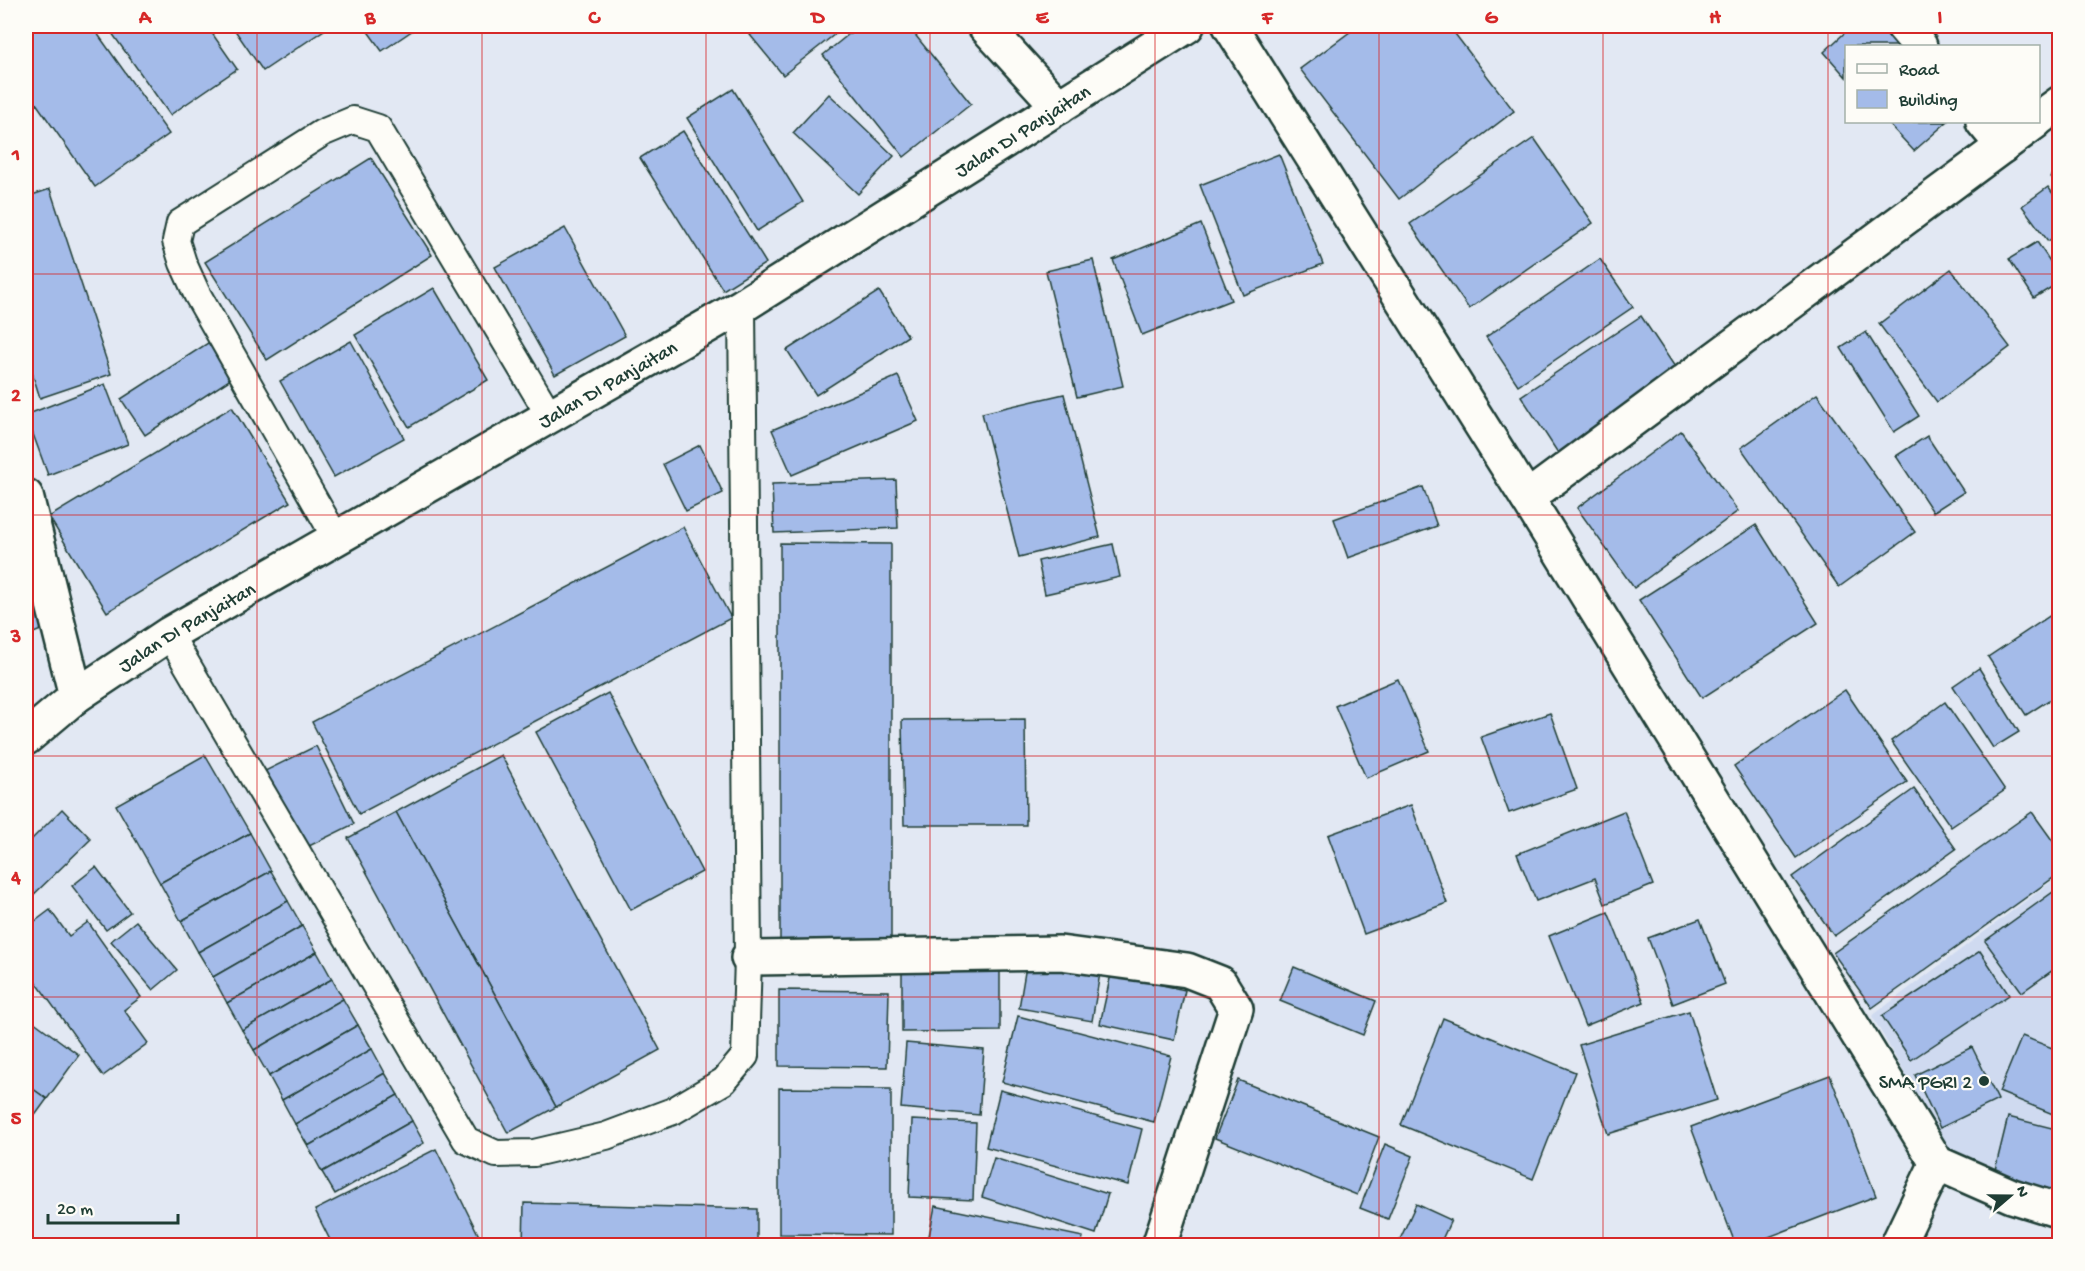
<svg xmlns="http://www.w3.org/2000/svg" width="2085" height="1271" viewBox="0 0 2085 1271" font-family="'Gochi Hand',sans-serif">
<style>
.built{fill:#cfdaf0}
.building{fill:#a4bbe9;stroke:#1f3d34;stroke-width:1.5}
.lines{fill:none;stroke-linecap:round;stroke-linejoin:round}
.lane-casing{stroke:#1f3d34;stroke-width:30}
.street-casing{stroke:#1f3d34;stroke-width:38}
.secondary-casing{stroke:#1f3d34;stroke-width:38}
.lane{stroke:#fdfcf7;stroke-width:26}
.street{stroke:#fdfcf7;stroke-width:33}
.secondary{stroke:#fdfcf7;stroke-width:33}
.grid{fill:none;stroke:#d62828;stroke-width:1.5;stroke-opacity:0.55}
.poi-dot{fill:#1f3d34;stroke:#fdfcf7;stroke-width:2}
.labels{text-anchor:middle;stroke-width:4.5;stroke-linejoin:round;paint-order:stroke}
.street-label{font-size:20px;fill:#1f3d34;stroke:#fdfcf7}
.poi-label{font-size:20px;fill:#1f3d34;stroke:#fdfcf7;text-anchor:end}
.neatline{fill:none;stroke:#d62828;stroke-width:2}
.grid-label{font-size:20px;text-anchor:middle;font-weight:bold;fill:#d62828}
</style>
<rect width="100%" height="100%" fill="#e2e8f3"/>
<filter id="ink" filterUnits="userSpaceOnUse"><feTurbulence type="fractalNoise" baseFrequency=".0167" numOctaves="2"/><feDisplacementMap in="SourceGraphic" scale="12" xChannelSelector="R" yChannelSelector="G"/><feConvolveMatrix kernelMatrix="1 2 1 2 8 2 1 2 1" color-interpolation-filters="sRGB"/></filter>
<g filter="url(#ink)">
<polygon class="built" points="2059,876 2059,1191 1967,1164 1947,1147 1872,1016"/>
<g class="building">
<polygon points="26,26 92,26 169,134 95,187 26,89"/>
<polygon points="107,26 207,26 237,69 170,115"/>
<polygon points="232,26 330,26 263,71"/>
<polygon points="364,26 419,26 382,51"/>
<polygon points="763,26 834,26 839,31 783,75 750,35"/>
<polygon points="859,26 908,26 971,104 904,157 823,55"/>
<polygon points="1358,26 1449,26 1514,111 1399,199 1300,69"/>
<polygon points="1852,26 1884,26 1903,46 1846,46 1846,77 1824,52"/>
<polygon points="733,89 803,202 757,231 687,118"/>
<polygon points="829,94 894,156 858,194 793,133"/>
<polygon points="1887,122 1947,122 1914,151"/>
<polygon points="683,131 766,263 723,290 640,158"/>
<polygon points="1534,138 1593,223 1469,309 1410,224"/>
<polygon points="1279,154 1323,264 1243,295 1200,185"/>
<polygon points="371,158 432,255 267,360 205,262"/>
<polygon points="2060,167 2060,185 2051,177"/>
<polygon points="2048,187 2060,203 2060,233 2048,241 2022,206"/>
<polygon points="50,189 111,374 40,398 26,353 26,197"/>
<polygon points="1201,224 1231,300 1142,335 1113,260"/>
<polygon points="565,228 625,336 555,375 495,267"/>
<polygon points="2037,242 2060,276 2060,282 2034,298 2009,259"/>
<polygon points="1600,259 1633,307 1518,385 1486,337"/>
<polygon points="1093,260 1123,386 1077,397 1046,271"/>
<polygon points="1951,269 2010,347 1937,402 1879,324"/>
<polygon points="434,288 488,380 409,427 355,335"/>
<polygon points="879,291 908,336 816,395 787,350"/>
<polygon points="1641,316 1679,373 1558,453 1521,396"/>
<polygon points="1866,332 1919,416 1894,432 1841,348"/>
<polygon points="211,341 234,377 145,435 121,399"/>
<polygon points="351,341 404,438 334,477 280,381"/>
<polygon points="898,376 918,421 792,475 772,430"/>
<polygon points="105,384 128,444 48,475 26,415"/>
<polygon points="1064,394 1100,537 1019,557 982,413"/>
<polygon points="1817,394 1915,532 1839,587 1741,448"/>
<polygon points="232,407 290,502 107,612 49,517"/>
<polygon points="1681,431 1738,511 1634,588 1577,508"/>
<polygon points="1927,436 1964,492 1933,512 1896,456"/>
<polygon points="700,445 723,493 686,511 663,464"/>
<polygon points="896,480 898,528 774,533 772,484"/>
<polygon points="1423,487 1437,526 1348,558 1334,519"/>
<polygon points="1756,525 1818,623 1702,698 1639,600"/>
<polygon points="683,527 731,618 359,814 312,722"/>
<polygon points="780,543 891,544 891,947 780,946"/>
<polygon points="1113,544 1120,577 1045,594 1038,561"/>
<polygon points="26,560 51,626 26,636"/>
<polygon points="2060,609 2060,693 2026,715 1988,657"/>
<polygon points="1979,668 2019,732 1993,748 1953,686"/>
<polygon points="1398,679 1429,751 1366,778 1335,706"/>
<polygon points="1845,690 1907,782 1796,858 1734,766"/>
<polygon points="608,693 702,872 631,910 536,732"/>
<polygon points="1945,702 2005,790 1951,827 1891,741"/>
<polygon points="1550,713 1577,789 1509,813 1481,737"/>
<polygon points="1025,719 1026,825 904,825 902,720"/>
<polygon points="316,746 354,824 303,849 265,771"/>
<polygon points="205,755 250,833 160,883 116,805"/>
<polygon points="501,755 660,1050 556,1107 396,812"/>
<polygon points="1914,789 1956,849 1834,936 1792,877"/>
<polygon points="1411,805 1447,903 1364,934 1328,835"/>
<polygon points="62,809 91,839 26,902 26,845"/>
<polygon points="1624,811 1653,885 1605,904 1595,878 1536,901 1517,854"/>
<polygon points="396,812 556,1107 508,1133 348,838"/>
<polygon points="2032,812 2060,851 2060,873 1872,1008 1833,953"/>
<polygon points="250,833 271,871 181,921 160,883"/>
<polygon points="96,867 130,912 106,930 72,886"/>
<polygon points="271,871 288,901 198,952 181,921"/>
<polygon points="2060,887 2060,965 2022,992 1985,941"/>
<polygon points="288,901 302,926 213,977 198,952"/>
<polygon points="50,910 69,936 88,922 141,997 124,1010 148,1043 103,1076 26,968 26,928"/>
<polygon points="1608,912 1644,1002 1585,1026 1549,936"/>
<polygon points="1700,919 1725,984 1673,1004 1648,938"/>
<polygon points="136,921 177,970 153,990 111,941"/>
<polygon points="302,926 317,952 227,1003 213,977"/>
<polygon points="1980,951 2009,995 1911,1060 1882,1016"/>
<polygon points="317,952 332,979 242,1030 227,1003"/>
<polygon points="1027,960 1100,973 1092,1021 1019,1008"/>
<polygon points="1000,966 1000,1031 902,1032 902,967"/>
<polygon points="1294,967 1376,1001 1363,1035 1280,1001"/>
<polygon points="1111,974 1185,990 1174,1040 1100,1024"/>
<polygon points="332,979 343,999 254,1050 242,1030"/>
<polygon points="779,990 889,991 887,1067 779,1066"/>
<polygon points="343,999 358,1025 269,1076 254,1050"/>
<polygon points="1689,1011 1717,1100 1608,1134 1579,1045"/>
<polygon points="26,1016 79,1055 47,1099 26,1084"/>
<polygon points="1018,1016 1171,1056 1154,1122 1002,1082"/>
<polygon points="1443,1018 1575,1072 1533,1179 1401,1125"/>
<polygon points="358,1025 372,1049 282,1100 269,1076"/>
<polygon points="2022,1036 2060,1051 2060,1117 1999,1092"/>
<polygon points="906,1043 984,1050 979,1115 901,1108"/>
<polygon points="1972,1047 1998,1100 1940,1128 1915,1075"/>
<polygon points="372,1049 385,1073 295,1124 282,1100"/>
<polygon points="385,1073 398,1095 308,1146 295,1124"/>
<polygon points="1830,1075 1876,1196 1745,1246 1736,1246 1691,1127"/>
<polygon points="1238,1080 1379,1137 1357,1195 1215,1138"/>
<polygon points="26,1084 47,1099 31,1121 26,1117"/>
<polygon points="779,1088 891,1089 891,1235 779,1234"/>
<polygon points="1000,1090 1142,1129 1128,1185 986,1147"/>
<polygon points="398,1095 412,1121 322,1172 308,1146"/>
<polygon points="2008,1117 2060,1130 2060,1192 1994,1174"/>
<polygon points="912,1120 976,1123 973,1200 909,1197"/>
<polygon points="412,1121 424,1143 335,1194 322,1172"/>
<polygon points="1385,1144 1413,1156 1388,1219 1360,1208"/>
<polygon points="436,1149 484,1246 333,1246 315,1210"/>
<polygon points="994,1158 1108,1194 1096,1234 982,1197"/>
<polygon points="524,1203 757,1209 757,1246 523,1246"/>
<polygon points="1416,1204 1451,1220 1439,1246 1397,1246"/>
<polygon points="935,1206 1083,1237 1081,1246 927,1246"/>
</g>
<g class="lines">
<defs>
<g id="lane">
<polyline points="336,538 197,294 183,263 176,241 180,223 322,133 353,120 378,128 550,416"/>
<polyline points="169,634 466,1140 496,1154 534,1153 606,1136 673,1111 724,1081 745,1056 748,958 742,306"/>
</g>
<g id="street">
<polyline points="1230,26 1527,498 1937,1163 2012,1196 2060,1211"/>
<polyline points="1903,26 1920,46"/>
<polyline points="2038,119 2060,103"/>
<polyline points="1983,122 2003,146"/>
<polyline points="26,496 76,696"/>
<polyline points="1527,498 2035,122"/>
<polyline points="748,958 1060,953 1187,970 1220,983 1236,1009 1159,1246"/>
<polyline points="1897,1246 1937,1163"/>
</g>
<g id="secondary">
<polyline points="985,26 1059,107"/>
<path id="s1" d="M26 738 76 696 169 634 742 306 1187 26"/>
</g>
</defs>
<use href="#lane" class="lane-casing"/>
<use href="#street" class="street-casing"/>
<use href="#secondary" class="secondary-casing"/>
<use href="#lane" class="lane"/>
<use href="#street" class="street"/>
<use href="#secondary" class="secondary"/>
</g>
</g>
<path class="grid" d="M257 26V1246M482 26V1246M706 26V1246M930 26V1246M1155 26V1246M1379 26V1246M1603 26V1246M1828 26V1246M26 274H2060M26 515H2060M26 756H2060M26 997H2060"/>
<circle class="poi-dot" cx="1984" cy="1081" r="6"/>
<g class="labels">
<g class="street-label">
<text dy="7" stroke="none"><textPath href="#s1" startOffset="1168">Jalan DI Panjaitan</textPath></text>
<text dy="7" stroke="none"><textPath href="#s1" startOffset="682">Jalan DI Panjaitan</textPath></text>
<text dy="7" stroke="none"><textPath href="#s1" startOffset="196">Jalan DI Panjaitan</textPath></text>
</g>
<g class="poi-label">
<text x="1972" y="1088">SMA PGRI 2</text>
</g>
</g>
<rect width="2085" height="1271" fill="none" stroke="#fdfcf7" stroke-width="66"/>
<rect x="1845" y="45" width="195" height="78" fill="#fdfcf7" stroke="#a4b0a9" stroke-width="1.5"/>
<rect x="1857" y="64" width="30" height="9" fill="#fdfcf7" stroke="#a4b0a9" stroke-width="1.5"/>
<text x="1899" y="75" font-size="18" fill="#1f3d34">Road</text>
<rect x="1857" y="90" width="30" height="18" fill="#a4bbe9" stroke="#a4b0a9" stroke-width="1.5"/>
<text x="1899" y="105" font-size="18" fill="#1f3d34">Building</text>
<g transform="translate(2010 1196) rotate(70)" stroke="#fdfcf7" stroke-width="4.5" paint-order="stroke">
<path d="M0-4.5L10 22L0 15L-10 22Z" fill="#1f3d34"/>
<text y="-9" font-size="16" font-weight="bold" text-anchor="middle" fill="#1f3d34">N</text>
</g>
<path d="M48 1214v9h130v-9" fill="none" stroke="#1f3d34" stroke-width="3"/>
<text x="57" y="1214" font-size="18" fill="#1f3d34" stroke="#fdfcf7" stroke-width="4.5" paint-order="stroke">20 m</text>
<rect x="33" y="33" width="2019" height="1205" class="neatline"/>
<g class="grid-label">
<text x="145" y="23">A</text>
<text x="370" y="23">B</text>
<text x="594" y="23">C</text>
<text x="818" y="23">D</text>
<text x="1042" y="23">E</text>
<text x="1267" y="23">F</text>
<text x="1491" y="23">G</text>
<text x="1715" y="23">H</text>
<text x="1940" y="23">I</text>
<text x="16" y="160">1</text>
<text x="16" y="401">2</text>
<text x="16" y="642">3</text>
<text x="16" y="883">4</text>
<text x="16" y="1124">5</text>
</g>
</svg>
